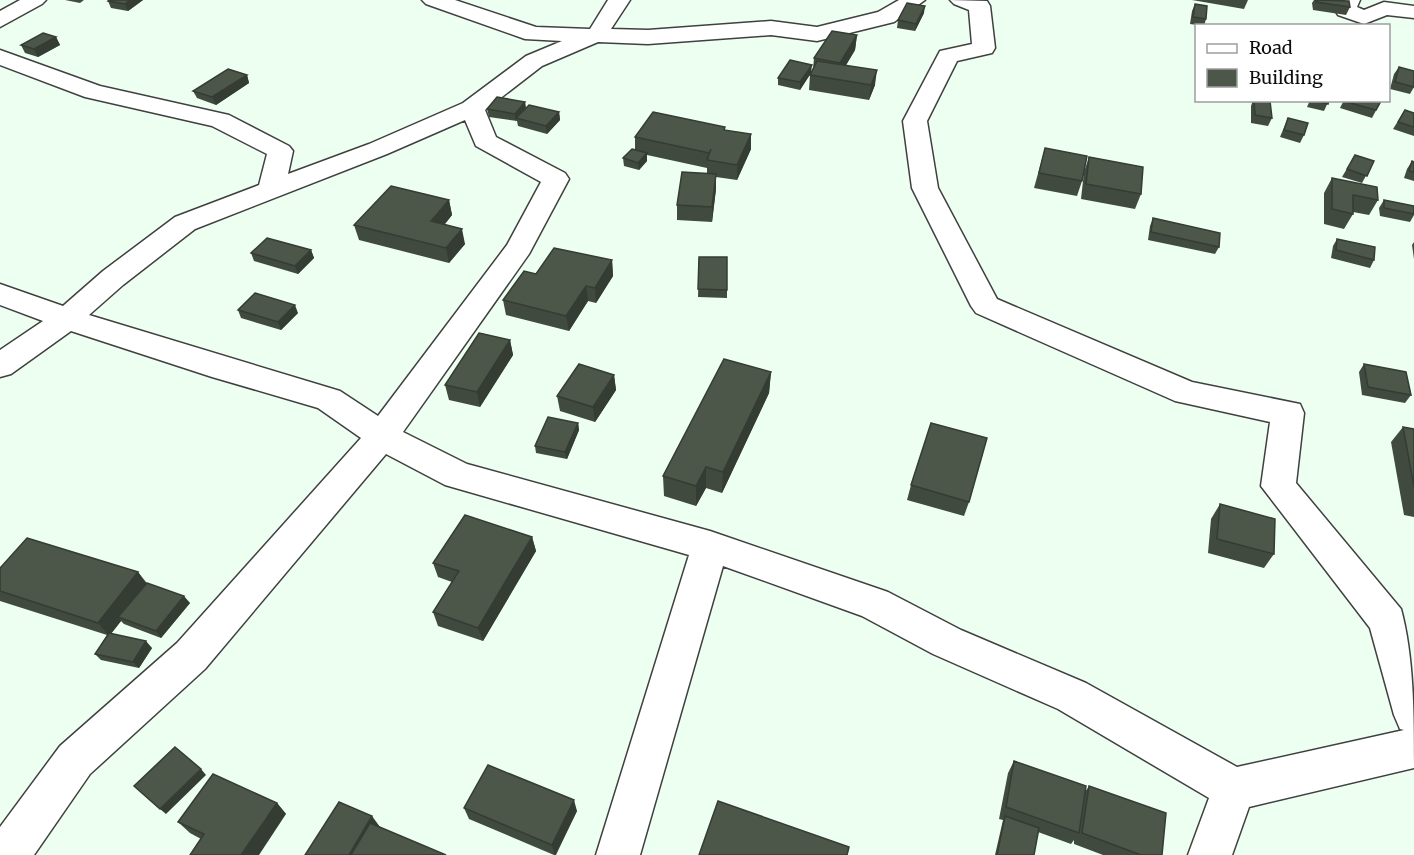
<svg xmlns="http://www.w3.org/2000/svg" width="1414" height="855" viewBox="0 0 1414 855" font-family="Merriweather,serif">
<style>
.lines{fill:none;stroke-linecap:round;stroke-linejoin:round}
.minor-casing{stroke:#404040;stroke-width:3}
.minor{fill:#fff;fill-rule:evenodd}
.wall{fill:#414a3f}
.shaded-wall{fill:#353c33}
.building{fill:#4c5649;stroke:#353c33;stroke-width:1.5}
</style>
<rect width="100%" height="100%" fill="#edfff0"/>
<g class="lines">
<defs>
<g id="minor">
<polygon points="20,0 46,0 42,4 0,27 0,11"/>
<path d="M422 0H455L536 27 590 29 608 0H630L611 29 648 30 771 21 817 27 878 12 899 0H925L894 22 817 41 771 35 648 44 598 42 542 66 485 110 496 137 565 173 569 179 529 254 403 432 467 464 710 531 888 592 961 630 1086 683 1237 767 1404 730 1400 729 1394 715 1370 628 1261 486 1270 422 1175 401 976 313 971 306 912 188 903 121 940 51 972 44 969 10 954 4 950 0 987 1 990 6 995 48 992 53 957 61 927 121 938 188 997 299 1192 382 1300 404 1304 413 1296 483 1401 609C1414 657 1414 716 1414 768L1249 807 1232 855H1188L1209 798 1058 709 933 654 862 616 723 566 640 855H596L689 555 445 485 386 454 205 669 90 774 34 855H0V827L60 746 177 643 361 438 318 408 212 377 71 331 11 374 0 377V350L43 321 0 305V284L63 306 103 271 175 217 259 185 267 154 212 126 85 97 0 65V50L100 86 229 115 289 146 293 151 288 174 369 144 463 103 526 56 562 41 525 39 426 4ZM465 120 476 146 541 182 507 245 378 416 340 391 89 315 123 285 195 229 387 154Z"/>
<polygon points="1338,0 1360,0 1357,7 1364,10 1384,2 1414,6 1414,18 1387,15 1364,24 1338,15 1335,10"/>
</g>
</defs>
<use href="#minor" class="minor-casing"/>
<use href="#minor" class="minor"/>
</g>
<g class="wall">
<polygon points="65,0 84,0 80,3"/>
<polygon points="109,0 143,0 128,11 111,8 108,1"/>
<polygon points="1192,0 1248,0 1244,9"/>
<polygon points="1314,0 1345,0 1350,7 1346,15 1313,10 1312,3"/>
<polygon points="1195,4 1206,19 1204,26 1190,24 1192,11"/>
<polygon points="924,13 915,31 897,28 898,20"/>
<polygon points="857,35 855,50 846,65 875,85 869,100 809,90 810,75 811,73 800,90 778,85 778,78 811,72 813,69 814,58"/>
<polygon points="56,37 60,45 38,57 25,53 21,45"/>
<polygon points="1399,67 1414,87 1410,94 1390,89 1394,74"/>
<polygon points="247,75 249,83 216,105 197,98 193,91"/>
<polygon points="1253,100 1267,100 1272,118 1268,126 1251,123 1251,106"/>
<polygon points="1310,100 1329,100 1324,111 1307,107"/>
<polygon points="1344,100 1381,101 1372,118 1340,108"/>
<polygon points="525,102 526,109 559,112 560,120 547,134 518,126 517,121 489,117 487,109"/>
<polygon points="1405,110 1414,113 1414,136 1393,129"/>
<polygon points="1288,118 1304,135 1300,143 1280,137"/>
<polygon points="725,130 751,149 737,180 716,177 716,189 712,222 677,220 677,205 707,173 707,168 647,155 647,161 639,170 624,166 623,158 635,150 635,137"/>
<polygon points="1045,148 1082,181 1077,196 1034,188"/>
<polygon points="1355,155 1374,161 1362,183 1342,177"/>
<polygon points="1089,157 1141,194 1135,209 1081,199 1084,172"/>
<polygon points="1412,161 1414,162 1414,181 1404,178 1407,169"/>
<polygon points="1332,178 1378,200 1369,215 1353,212 1353,214 1344,229 1324,224 1324,193"/>
<polygon points="449,200 452,215 445,224 465,244 449,263 359,240 354,225"/>
<polygon points="1384,200 1414,206 1414,215 1410,222 1380,216 1379,208"/>
<polygon points="1153,218 1219,247 1215,254 1148,240 1150,226"/>
<polygon points="1337,239 1374,260 1370,268 1331,258 1333,246"/>
<polygon points="1414,242 1414,259 1412,245"/>
<polygon points="311,250 314,258 298,274 254,261 251,253"/>
<polygon points="699,257 727,257 727,298 698,297"/>
<polygon points="612,260 613,276 596,303 588,301 569,331 506,315 503,300 536,274"/>
<polygon points="238,310 298,313 281,330 241,318"/>
<polygon points="510,340 513,355 480,407 449,400 445,385"/>
<polygon points="1364,364 1411,395 1405,403 1362,395 1359,372"/>
<polygon points="771,372 769,393 722,493 706,488 696,506 664,496 663,476"/>
<polygon points="614,375 616,390 595,422 560,411 557,396"/>
<polygon points="578,423 579,430 567,459 536,453 535,446"/>
<polygon points="1403,427 1414,429 1414,517 1404,515 1391,442"/>
<polygon points="911,485 969,502 964,516 907,500"/>
<polygon points="1220,504 1274,554 1264,568 1208,553 1211,519"/>
<polygon points="532,537 536,551 483,641 438,626 433,612 452,582 438,577 433,563"/>
<polygon points="0,568 138,572 146,584 190,603 161,638 124,624 121,621 111,634 152,648 139,668 101,660 95,654 107,635 0,601"/>
<polygon points="1014,761 1085,792 1089,786 1162,855 1103,855 1074,844 1074,840 1071,844 1038,832 1034,855 995,855 1003,820 999,819 1008,773"/>
<polygon points="277,803 286,814 201,839 190,833 178,822"/>
<polygon points="464,808 577,811 556,855 554,855 469,819"/>
</g>
<g class="shaded-wall">
<polygon points="130,0 143,0 128,11 125,4"/>
<polygon points="925,6 924,13 915,31 916,24"/>
<polygon points="857,35 855,50 839,77 840,63"/>
<polygon points="56,37 60,45 38,57 34,49"/>
<polygon points="812,65 811,73 800,90 800,82"/>
<polygon points="877,70 875,85 869,100 871,85"/>
<polygon points="247,75 249,83 216,105 212,97"/>
<polygon points="525,102 526,110 516,118 516,122 515,114"/>
<polygon points="559,112 560,120 547,134 546,126"/>
<polygon points="751,134 751,149 737,180 737,165"/>
<polygon points="647,153 647,161 639,170 638,163"/>
<polygon points="716,174 716,189 712,222 712,207"/>
<polygon points="449,200 452,215 435,236 431,221"/>
<polygon points="462,229 465,244 449,263 446,248"/>
<polygon points="311,250 314,258 298,274 295,266"/>
<polygon points="612,260 613,276 596,303 595,288"/>
<polygon points="586,286 588,301 569,331 566,316"/>
<polygon points="295,305 298,313 281,330 278,322"/>
<polygon points="510,340 513,355 480,407 477,392"/>
<polygon points="771,372 769,393 722,493 723,472"/>
<polygon points="614,375 616,390 595,422 593,407"/>
<polygon points="578,423 579,430 567,459 565,452"/>
<polygon points="706,467 706,488 696,506 696,486"/>
<polygon points="532,537 536,551 483,641 478,628"/>
<polygon points="138,572 149,586 118,617 121,621 109,636 98,623"/>
<polygon points="184,596 190,603 161,638 156,631"/>
<polygon points="146,641 152,648 139,668 133,662"/>
<polygon points="201,769 206,775 166,814 160,809"/>
<polygon points="574,800 577,811 555,855 552,845"/>
<polygon points="277,803 286,814 259,855 241,855"/>
<polygon points="372,816 380,827 363,855 349,855"/>
</g>
<g class="building">
<polygon points="109,0 130,0 125,4 108,1"/>
<polygon points="1316,0 1349,1 1350,7 1316,2"/>
<polygon points="907,3 925,6 916,24 898,20"/>
<polygon points="1195,4 1207,6 1206,19 1193,17"/>
<polygon points="832,31 857,35 840,63 814,58"/>
<polygon points="43,33 56,37 34,49 21,45"/>
<polygon points="790,60 812,65 800,82 778,78"/>
<polygon points="817,61 877,70 871,85 810,75"/>
<polygon points="1399,67 1414,71 1414,87 1395,82"/>
<polygon points="228,69 247,75 212,97 193,91"/>
<polygon points="497,97 525,102 515,114 487,109"/>
<polygon points="1254,100 1270,101 1272,118 1255,115"/>
<polygon points="1314,100 1329,100 1328,104"/>
<polygon points="1378,100 1381,101 1376,110 1343,101"/>
<polygon points="529,105 559,112 546,126 516,118"/>
<polygon points="1405,110 1414,113 1414,127 1398,122"/>
<polygon points="653,112 725,127 724,130 751,134 737,165 707,160 711,149 709,153 635,137"/>
<polygon points="1288,118 1308,123 1304,135 1284,130"/>
<polygon points="1045,148 1087,156 1082,181 1039,173"/>
<polygon points="632,149 647,153 638,163 623,158"/>
<polygon points="1355,155 1374,161 1367,176 1347,169"/>
<polygon points="1089,157 1143,167 1141,194 1086,184"/>
<polygon points="1412,161 1414,162 1414,172 1409,171"/>
<polygon points="682,172 716,174 712,207 677,205"/>
<polygon points="1332,178 1377,187 1378,200 1353,195 1353,214 1332,209"/>
<polygon points="391,186 449,200 431,221 462,229 446,248 354,225"/>
<polygon points="1384,200 1414,206 1414,214 1384,208"/>
<polygon points="1153,218 1220,233 1219,247 1151,232"/>
<polygon points="267,238 311,250 295,266 251,253"/>
<polygon points="1337,239 1375,247 1374,260 1336,250"/>
<polygon points="554,248 612,260 595,288 586,286 566,316 503,300 524,271 536,274"/>
<polygon points="699,257 727,257 727,290 698,289"/>
<polygon points="255,293 295,305 278,322 238,310"/>
<polygon points="479,333 510,340 477,392 445,385"/>
<polygon points="724,359 771,372 723,472 706,467 696,486 663,476"/>
<polygon points="579,364 614,375 593,407 557,396"/>
<polygon points="1364,364 1406,372 1411,395 1368,387"/>
<polygon points="548,417 578,423 565,452 535,446"/>
<polygon points="931,423 987,438 969,502 911,485"/>
<polygon points="1403,427 1414,429 1414,487"/>
<polygon points="1220,504 1275,519 1274,554 1217,539"/>
<polygon points="465,515 532,537 478,628 433,612 459,571 433,563"/>
<polygon points="27,538 138,572 98,623 0,591 0,568"/>
<polygon points="147,583 184,596 156,631 118,617"/>
<polygon points="109,633 146,641 133,662 95,654"/>
<polygon points="175,747 201,769 160,809 134,786"/>
<polygon points="1014,761 1086,786 1079,833 1006,807"/>
<polygon points="488,765 574,800 552,845 464,808"/>
<polygon points="213,774 277,803 241,855 190,855 204,834 178,822"/>
<polygon points="1089,786 1166,813 1162,855 1141,855 1082,833"/>
<polygon points="718,801 849,847 847,855 699,855"/>
<polygon points="339,802 372,816 349,855 305,855"/>
<polygon points="1005,816 1039,828 1034,855 997,855"/>
<polygon points="370,823 446,855 351,855"/>
</g>
<rect x="1195" y="24" width="195" height="78" fill="#ffffff" stroke="#9e9e9e" stroke-width="1.5"/>
<rect x="1207" y="44" width="30" height="9" fill="#ffffff" stroke="#9e9e9e" stroke-width="1.5"/>
<text x="1249" y="54" font-size="18" fill="#0d0d0d">Road</text>
<rect x="1207" y="69" width="30" height="18" fill="#4c5649" stroke="#9e9e9e" stroke-width="1.5"/>
<text x="1249" y="84" font-size="18" fill="#0d0d0d">Building</text>
</svg>
